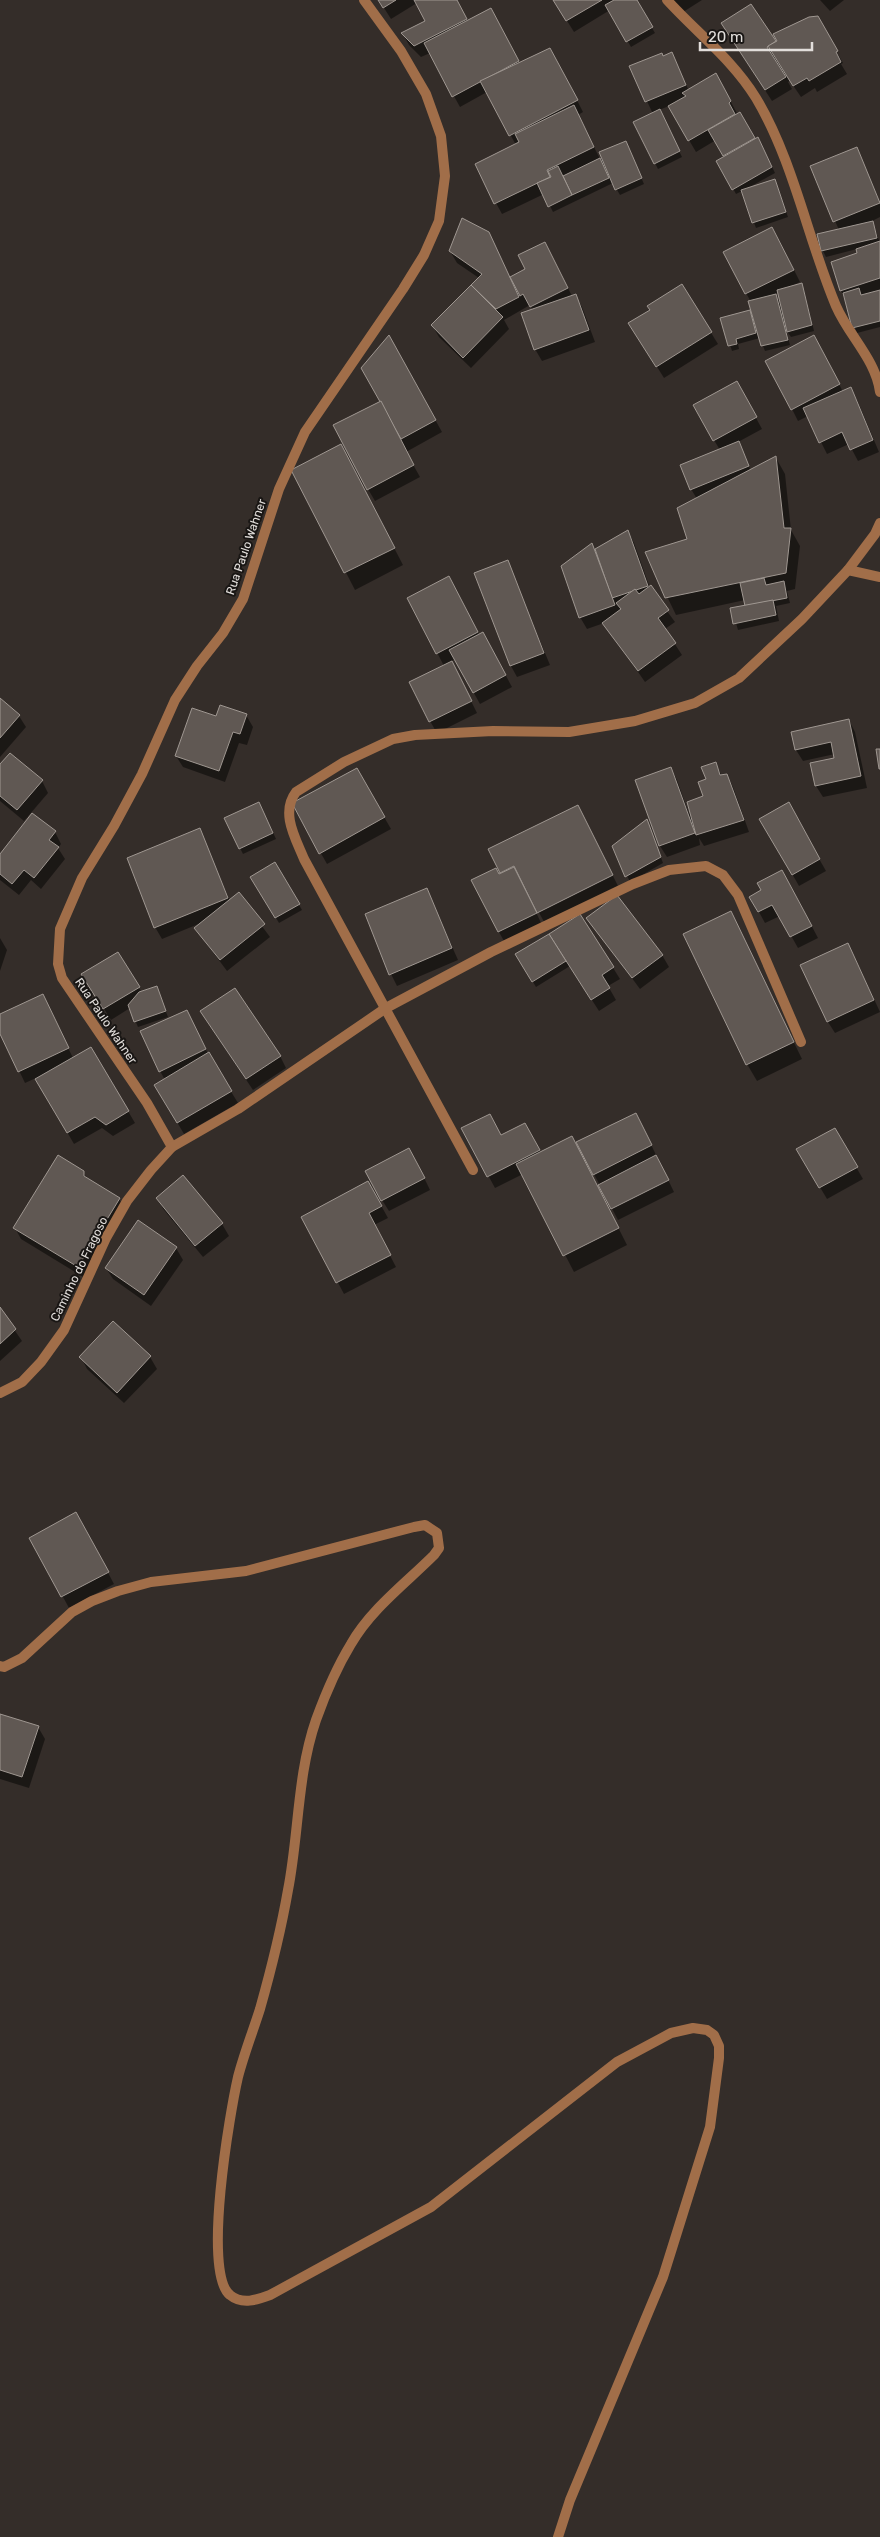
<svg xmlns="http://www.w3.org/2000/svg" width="880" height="2537" viewBox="0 0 880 2537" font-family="Rubik,sans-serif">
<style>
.shadow{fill:#0007;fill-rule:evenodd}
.building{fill:#605853;stroke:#9f9791}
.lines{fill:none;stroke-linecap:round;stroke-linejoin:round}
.minor{stroke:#a16e49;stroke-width:10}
.labels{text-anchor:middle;stroke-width:4;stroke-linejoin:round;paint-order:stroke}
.street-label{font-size:12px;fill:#e2dedb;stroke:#191614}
</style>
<rect width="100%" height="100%" fill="#342d29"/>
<g class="shadow">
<polygon points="379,0 457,0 468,22 497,21 519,64 557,61 583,112 578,115 600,159 628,148 644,184 620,195 613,183 553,212 544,194 502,214 496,203 516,145 487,92 460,107 430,53 421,57 409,45 403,34 426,22 417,3 391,19"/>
<polygon points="554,0 635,0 655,33 631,47 610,10 574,32"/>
<polygon points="672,0 702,0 680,14"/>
<polygon points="820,0 844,0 830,11"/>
<polygon points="751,6 778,48 774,35 817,18 843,63 841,64 847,74 817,92 815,88 801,97 790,81 788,82 792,89 772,101 729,34"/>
<polygon points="671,54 689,91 716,75 738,115 740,114 755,141 761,144 775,173 748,188 777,186 788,217 756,228 742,191 736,194 718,161 725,157 716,140 696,152 669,106 659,110 682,157 658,169 655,163 653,114 631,67"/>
<polygon points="857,149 880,202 880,217 872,221 880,243 880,327 857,333 841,290 859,254 857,249 826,257 823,251 819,235 839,230 811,166"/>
<polygon points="488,233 510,278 551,255 572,296 575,295 582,307 595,342 542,361 535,349 533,310 530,305 504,320 509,329 471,368 439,337 432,325 479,278 457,263 450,251"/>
<path d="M779 240 800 282 789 287 801 285 804 290 814 331 791 337 786 330 790 345 765 351 760 338 738 344 739 349 732 351 722 319 749 312 753 317 751 302 746 293ZM778 292 780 302V303L775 294Z"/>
<polygon points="682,286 718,344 664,378 637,335"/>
<polygon points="389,337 442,432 406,452 420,477 375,501 368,489 382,401"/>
<polygon points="821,348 843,392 850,389 857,400 879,452 858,461 849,444 827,454 808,416 798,421 792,409"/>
<polygon points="743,394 762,429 738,442 751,471 776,458 785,474 791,530 800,546 795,589 787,591 790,603 776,606 779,621 738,630 732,609 746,607 745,600 676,615 646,553 689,540 697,499 691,489 720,450 714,440"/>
<polygon points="350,463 403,565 355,590 293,470"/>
<polygon points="628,531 634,543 650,588 675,622 665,629 682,655 645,682 604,623 587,629 580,617 592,545 595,550"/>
<polygon points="507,562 550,665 517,677 511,666 475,574"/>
<polygon points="455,589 479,635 489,645 512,687 480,704 455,659 451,661 477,713 437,733 430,721 444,666 409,598"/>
<polygon points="0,700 19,716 26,727 0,757"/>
<polygon points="246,715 253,727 247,745 239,743 225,782 183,767 176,756 217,718"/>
<polygon points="849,720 855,732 867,788 823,797 816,786 811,764 836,759 835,754 803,761 796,750"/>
<polygon points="715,763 722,776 727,775 733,787 749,832 704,846 699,838 700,845 667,857 660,846 636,780 671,768 677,780 689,814 705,797 707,780"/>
<polygon points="0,766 42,781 48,793 24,821 0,801"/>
<polygon points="357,770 391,829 327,864 293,804"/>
<polygon points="788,804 826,871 799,886 761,819"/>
<polygon points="578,806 621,892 548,929 537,909 535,910 542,925 505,943 499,932 499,875 502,874 489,850"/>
<polygon points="262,809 276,839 243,854 225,818"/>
<polygon points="647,821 663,863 630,882 614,847"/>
<polygon points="199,830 230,901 238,894 270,937 227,971 195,928 201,923 162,939 155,927"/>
<polygon points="55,832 61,844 58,848 65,859 41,889 31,880 19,895 0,880 0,856"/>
<polygon points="275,864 302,910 279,923 252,877"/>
<polygon points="789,883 818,938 798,948 780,916 765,923 759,912 762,891"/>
<polygon points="427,890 458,960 397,986 391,974"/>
<polygon points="730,912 802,1059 757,1081 747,1064"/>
<polygon points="580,915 620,979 608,986 616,1000 599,1011 570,966 536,987 517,955"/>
<polygon points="588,919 662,955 669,967 640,989"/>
<polygon points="0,938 7,950 0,971"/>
<polygon points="118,953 142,993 156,987 168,1017 138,1027 130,1008 111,1020 90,986"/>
<polygon points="854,956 880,1012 835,1033 828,1022"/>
<polygon points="43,996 73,1058 91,1048 135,1123 113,1136 102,1128 74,1144 36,1078 25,1083 0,1031 0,1015"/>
<polygon points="193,1023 208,1054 238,1103 184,1134 156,1086 165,1080 160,1071"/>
<polygon points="208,1023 280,1056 286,1068 253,1090"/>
<polygon points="642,1126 674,1192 618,1220 594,1174"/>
<polygon points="463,1129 501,1137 532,1136 541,1153 581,1154 627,1245 574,1272 523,1174 495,1188"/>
<polygon points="834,1129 863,1179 827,1199 798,1150"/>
<polygon points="416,1161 430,1190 389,1211 382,1200"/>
<polygon points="83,1172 88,1180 119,1199 126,1211 85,1278 21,1239 15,1228"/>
<polygon points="183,1177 222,1224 229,1236 203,1257 164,1210 157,1198"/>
<polygon points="368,1182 388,1218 374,1225 396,1267 344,1294 303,1217"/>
<polygon points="138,1222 176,1248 183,1260 151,1306 113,1279 106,1268"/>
<polygon points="0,1309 22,1341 0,1361"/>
<polygon points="113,1322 150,1357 157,1369 124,1403 87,1369 81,1357"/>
<polygon points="83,1526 114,1584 69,1608 31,1538"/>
<polygon points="0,1715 38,1727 45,1739 29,1788 0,1779"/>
</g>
<g class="building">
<polygon points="378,0 396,0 383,8"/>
<polygon points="414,0 457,0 467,19 414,46 401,33 425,21"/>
<polygon points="553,0 602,0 566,21"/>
<polygon points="614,0 637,0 653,27 626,42 605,5"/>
<polygon points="751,4 776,41 767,47 786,77 765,90 721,23"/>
<polygon points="491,8 519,61 452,97 424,43"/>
<polygon points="818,16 838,51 836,52 841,62 809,81 807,78 793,86 768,46 777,41 773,34 809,17"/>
<polygon points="550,48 578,100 509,136 480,81"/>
<polygon points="672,52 686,85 645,102 629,66 662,53 663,56"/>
<polygon points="716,73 731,101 729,103 735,114 688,141 668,106 686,96 682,93"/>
<polygon points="574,105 594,147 547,170 550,177 494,204 475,164 519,142 515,134"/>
<polygon points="660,109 680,151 654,164 633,122"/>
<polygon points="740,112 755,138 723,156 708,130"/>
<polygon points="758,137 772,167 732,190 716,161"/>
<polygon points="626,141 642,178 615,190 599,152"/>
<polygon points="857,147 880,203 833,222 810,166"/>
<polygon points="600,158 609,178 572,195 563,176"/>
<polygon points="558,166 572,195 548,207 537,183 551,177 548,171"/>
<polygon points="775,179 786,212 752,223 741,190"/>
<polygon points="462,218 489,232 519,297 496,309 471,285 482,274 449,251"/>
<polygon points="873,221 877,238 821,251 817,234"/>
<polygon points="772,227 794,270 745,294 723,252"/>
<polygon points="880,241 880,278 840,291 831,262 857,253 856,249"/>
<polygon points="545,242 568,288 530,307 523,294 520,296 510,277 525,269 518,255"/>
<polygon points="802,283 812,325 787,332 777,290"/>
<polygon points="682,284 712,332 656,367 628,323 650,310 647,306"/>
<polygon points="471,285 503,317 463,358 431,325"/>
<polygon points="859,288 861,295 880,290 880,321 852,328 843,293"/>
<polygon points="576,294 589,330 534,350 521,313"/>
<polygon points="776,294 788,340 761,346 748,301"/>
<polygon points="750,310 756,333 736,339 737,344 728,346 720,318"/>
<polygon points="389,335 436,420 401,439 361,368"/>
<polygon points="814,335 840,384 791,410 765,361"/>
<polygon points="737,381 757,417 713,441 693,405"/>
<polygon points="851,387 873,440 850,450 842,432 819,443 803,408"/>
<polygon points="381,401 414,465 367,490 333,425"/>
<polygon points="739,441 749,466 690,490 680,465"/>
<polygon points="341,444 395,548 344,573 291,470"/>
<polygon points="776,456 784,528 791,528 786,573 665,598 645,552 687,539 677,508"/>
<polygon points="628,530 648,586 612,598 595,549"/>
<polygon points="592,543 615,605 579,618 561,566"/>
<polygon points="508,560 544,653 510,666 474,573"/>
<polygon points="449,576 478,632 436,654 407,598"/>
<polygon points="764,578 766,585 784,581 787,598 745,606 740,583"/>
<polygon points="651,585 669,610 658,618 676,643 638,671 602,623 621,609 616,603 635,589 639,594"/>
<polygon points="773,600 776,615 733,624 730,608"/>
<polygon points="483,632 506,675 473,693 449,650"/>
<polygon points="452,661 472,701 429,722 409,682"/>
<polygon points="0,698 20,715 0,738"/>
<polygon points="220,705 247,714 240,734 233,732 219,771 175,756 192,708 216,716"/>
<polygon points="849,719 861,776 815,786 810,763 834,758 831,742 795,750 791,732"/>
<polygon points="876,749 880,749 880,769 879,769"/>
<polygon points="10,753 43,780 17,810 0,796 0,764"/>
<polygon points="716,762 720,775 727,774 744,820 696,835 687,802 703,796 698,782 706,779 701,767"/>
<polygon points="671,767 695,833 659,846 635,780"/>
<polygon points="357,768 385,817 319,854 292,803"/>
<polygon points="259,802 273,833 239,849 224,818"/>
<polygon points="789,802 820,859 792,875 759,819"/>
<polygon points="578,805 613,875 537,913 514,866 500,873 488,849"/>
<polygon points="32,813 56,831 49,840 59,847 34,878 24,870 12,884 0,874 0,854"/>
<polygon points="647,819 661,857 625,877 612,846"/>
<polygon points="200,828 228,898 154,928 127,858"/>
<polygon points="275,862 300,904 275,918 250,877"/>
<polygon points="514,867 537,913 498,932 471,880 496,868 499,874"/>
<polygon points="782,870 812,926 790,937 772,905 758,912 749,897 761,890 757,883"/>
<polygon points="427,888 452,948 389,975 365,914"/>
<polygon points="239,892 265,924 220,960 194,928"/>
<polygon points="617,895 663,955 632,978 586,918"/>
<polygon points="731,911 794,1042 746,1065 683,934"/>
<polygon points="580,914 614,967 602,975 610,988 591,1000 549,934"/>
<polygon points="549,934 566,961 532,982 515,954"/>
<polygon points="848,943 874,1000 827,1022 800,965"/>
<polygon points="118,952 140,987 103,1009 81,974"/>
<polygon points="157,986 166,1011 134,1022 128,1005 139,992"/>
<polygon points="235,988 281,1056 246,1079 200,1011"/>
<polygon points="43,994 69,1048 18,1072 0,1034 0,1014"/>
<polygon points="187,1010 206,1049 159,1072 140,1031"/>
<polygon points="91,1047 129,1111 106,1125 95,1117 67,1133 35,1079"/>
<polygon points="209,1052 232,1091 177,1123 154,1085"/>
<polygon points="636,1113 652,1145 593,1175 576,1142"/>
<polygon points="490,1114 501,1135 525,1123 540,1150 487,1177 461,1128"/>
<polygon points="835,1128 858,1167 819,1188 796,1149"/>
<polygon points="572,1136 619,1228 563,1256 516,1164"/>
<polygon points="409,1148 425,1178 381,1201 365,1171"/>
<polygon points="58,1155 84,1171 84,1176 120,1198 78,1267 13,1228"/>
<polygon points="656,1155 669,1180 611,1209 598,1185"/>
<polygon points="183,1175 223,1223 195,1246 156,1198"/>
<polygon points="368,1181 382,1206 369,1213 391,1255 336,1283 301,1217"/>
<polygon points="138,1220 177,1247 144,1295 105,1268"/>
<polygon points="0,1307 16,1329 0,1344"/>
<polygon points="113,1321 151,1356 117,1393 79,1357"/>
<polygon points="76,1512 109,1572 61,1597 29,1538"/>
<polygon points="0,1714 39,1726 22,1777 0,1770"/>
</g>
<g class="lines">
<g class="minor">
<path d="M667 0C697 33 732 59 756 98 794 162 807 237 836 306 849 336 876 360 880 392"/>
<polyline points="848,570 875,534 880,523"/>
<polyline points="172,1147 147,1103 62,978 58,964 60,929 82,878 114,826 142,774 175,700 197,666 223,633 243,599 279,489 305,432 403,289 424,255 439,221 445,176 441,136 426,94 401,51 364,0"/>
<path d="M473 1170 304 859C296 839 280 813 296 792L344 762 393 739 415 735 493 731 569 732 635 721 695 703 739 678 802 619 848 570 880 577"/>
<polyline points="0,1393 22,1382 41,1362 64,1330 106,1238 127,1201 151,1170 172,1147 238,1109 386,1008 491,952 633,884 669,870 706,866 723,875 738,895 801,1042"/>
<path d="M0 1666 4 1667 22 1658 72 1612 92 1601 118 1591 151 1582 246 1571 414 1527 425 1525 437 1533 439 1548 434 1555C406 1583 371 1609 351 1644 337 1667 325 1695 316 1720 297 1775 299 1834 288 1890 281 1930 271 1970 260 2009 253 2031 244 2054 238 2077 230 2112 202 2273 230 2295 242 2305 257 2300 270 2295L431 2207 617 2062 671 2033 693 2028 707 2030 714 2035 719 2046V2058L710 2127 663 2277 570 2500 558 2537"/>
</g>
</g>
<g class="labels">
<g class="street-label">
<text transform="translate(246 547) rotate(-71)" y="4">Rua Paulo Wahner</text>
<text transform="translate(106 1021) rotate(56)" y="4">Rua Paulo Wahner</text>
<text transform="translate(79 1269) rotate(-64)" y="4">Caminho do Fragoso</text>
</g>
</g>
<path d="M700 42v8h112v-8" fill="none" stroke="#e2dedb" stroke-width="2.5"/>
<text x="708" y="42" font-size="15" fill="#e2dedb" stroke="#191614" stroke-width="4" paint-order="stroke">20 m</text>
</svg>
